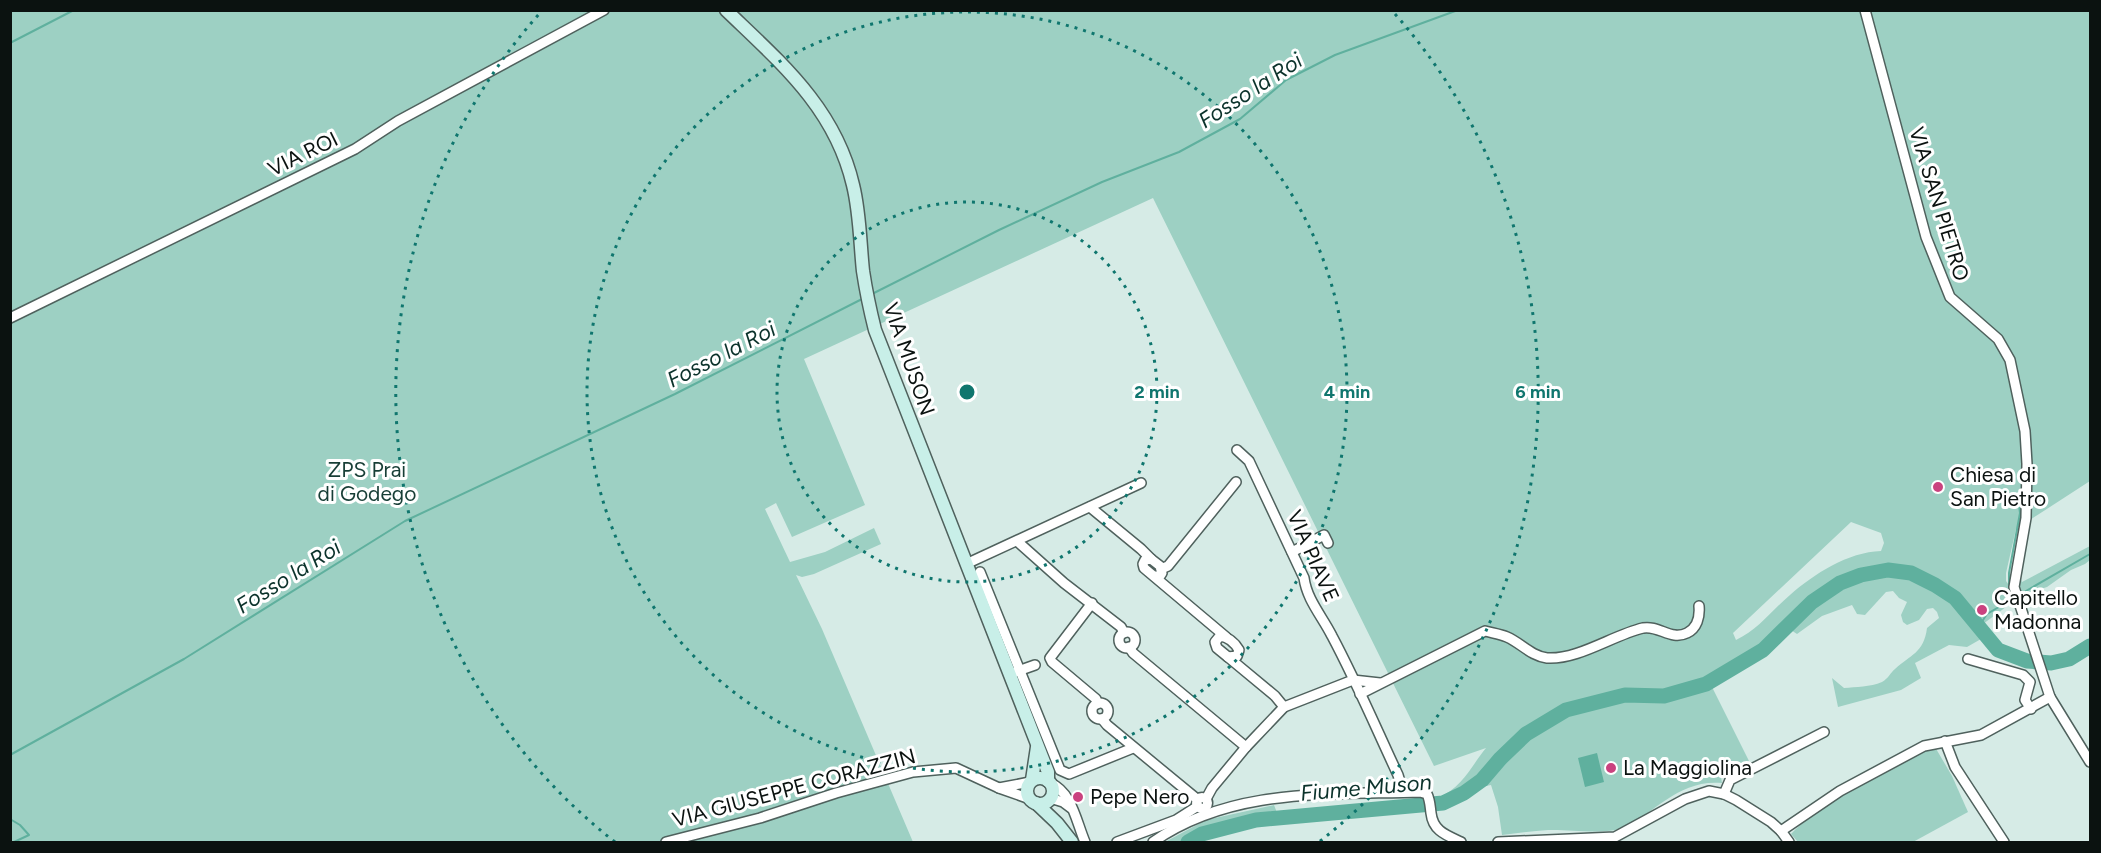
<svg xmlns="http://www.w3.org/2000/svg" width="2101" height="853" viewBox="0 0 2101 853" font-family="Figtree,sans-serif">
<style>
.green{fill:#9dd0c3;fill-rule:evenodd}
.water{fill:#5fb09e}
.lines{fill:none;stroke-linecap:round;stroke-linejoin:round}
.stream{stroke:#5fb09e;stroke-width:2}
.river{stroke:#5fb09e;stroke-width:15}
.street-casing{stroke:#4f615d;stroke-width:12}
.secondary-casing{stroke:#4f615d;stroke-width:15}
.street{stroke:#fff;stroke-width:9}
.secondary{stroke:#c8efe8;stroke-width:12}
.ring{fill:none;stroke:#0f766e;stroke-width:3;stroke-dasharray:3 6}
.poi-dot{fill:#ca427f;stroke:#fff;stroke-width:2}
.labels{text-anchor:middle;stroke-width:6;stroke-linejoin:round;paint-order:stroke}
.street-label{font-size:21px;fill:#0b1210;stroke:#fff}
.park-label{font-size:21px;fill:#173e36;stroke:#fff}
.poi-label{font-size:21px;fill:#0b1210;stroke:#fff;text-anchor:start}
.water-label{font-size:22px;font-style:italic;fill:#0b322b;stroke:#fff}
.centre{fill:#0f766e;stroke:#fff;stroke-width:3}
.ring-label{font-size:18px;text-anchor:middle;font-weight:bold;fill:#0f766e;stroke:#fff;stroke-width:6;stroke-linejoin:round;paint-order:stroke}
</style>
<rect width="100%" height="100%" fill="#d6ebe6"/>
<g class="green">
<path d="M10 11H2090V481L2016 529 2006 573V581L2011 588 2018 571 2022 582 2090 546V560L2085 564 2071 570 2047 587 2031 592 2006 607 1983 624 1980 629 1981 639 1967 647 1949 645 1915 663 1921 678 1901 690 1838 707 1832 678 1844 688C1856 687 1870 687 1882 682 1889 678 1890 673 1895 669 1910 655 1924 653 1927 628L1939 618 1937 612 1933 608 1927 609 1919 620 1907 625 1903 622 1901 615 1907 602 1899 598 1893 591 1886 592 1865 615 1857 614 1852 605 1822 616 1797 634 1785 626 1750 654 1708 679 1749 761 1721 777 1722 783C1679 779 1657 812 1622 828 1605 835 1567 829 1548 830 1533 831 1517 833 1502 835L1498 807 1491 785 1471 789 1449 805 1439 808V797C1462 788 1472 765 1486 748L1434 766 1153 198 804 359 865 505 792 537 776 503 765 509 790 562 825 552 874 528 881 544 814 574 802 577 796 575 822 629 913 842H11ZM1851 522 1881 533 1884 543 1881 551C1848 552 1814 574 1790 595 1772 610 1758 630 1736 640L1733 633Z"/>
<path d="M1935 747 1952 776 1968 812 1913 842H1798L1791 834C1820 802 1895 763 1935 747Z"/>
<polygon points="1274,805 1279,818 1245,819 1202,842 1165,842 1206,820"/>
</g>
<polygon class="water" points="1597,753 1604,782 1585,787 1578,758"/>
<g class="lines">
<g class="stream">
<polyline points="10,43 74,10"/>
<polyline points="872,294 999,230 1102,182 1179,152 1240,119 1286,80 1335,55 1458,10"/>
<polyline points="2009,586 2009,573 2020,513 2019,505"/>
<polyline points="2010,590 2012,598"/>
<polyline points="2019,595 2090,554"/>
<polyline points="1975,632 1987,614 2014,598"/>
<polyline points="10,755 184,659 405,521 675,394 864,298"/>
<polyline points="10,819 20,825 29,835 14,842"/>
</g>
<polyline class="river" points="1188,842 1202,834 1256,820 1443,803 1464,793 1482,780 1500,759 1526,734 1566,710 1625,695 1664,696 1706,684 1763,650 1812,602 1840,583 1861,575 1888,570 1911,573 1935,585 1955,598 1998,650 2027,661 2051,663 2069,659 2090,646"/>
<defs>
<g id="street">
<polyline points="1865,10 1926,237 1950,297 1998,339 2010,360 2025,431 2027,464 2026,518 2014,587 2050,697 2090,762"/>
<polyline points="10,318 355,149 398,121 604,10"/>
<path d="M1237 450 1249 461 1304 578C1307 600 1322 616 1332 636 1356 681 1376 728 1398 775L1403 792"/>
<polyline points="1090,507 1141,549 1151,559"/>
<polyline points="1017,541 1064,583 1121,627 1124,633"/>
<polyline points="1292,552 1324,535 1328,543"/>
<polyline points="966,564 1141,483"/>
<polyline points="1161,569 1168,566 1236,482"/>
<polyline points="980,572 1060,770 1069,774 1133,748"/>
<polyline points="1154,576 1160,576 1162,573 1160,566 1151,559 1145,560 1143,564 1144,568 1226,637"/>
<polyline points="1092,603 1050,658 1052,662 1096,699 1097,704"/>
<circle cx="1127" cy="640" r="8"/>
<path d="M1220 636C1228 637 1235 643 1239 650L1237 656 1228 657 1217 648 1215 642Z"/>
<polyline points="1129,647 1133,653 1246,747"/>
<polyline points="1228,657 1275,696 1284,707"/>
<polyline points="1968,659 2023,675 2030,682 2025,700 2031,709"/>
<polyline points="1015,672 1035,665"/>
<path d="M1360 694 1485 631C1492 633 1500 634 1507 637 1521 643 1531 656 1547 658 1578 660 1613 635 1643 628 1659 625 1671 641 1687 633 1697 628 1700 617 1699 606"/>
<circle cx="1100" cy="711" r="8"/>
<polyline points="1102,719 1107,725 1198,800"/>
<polyline points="1945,741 1955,767 2004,842"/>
<path d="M1050 783C1072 792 1076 821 1085 842"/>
<polyline points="1724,794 1730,780 1824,732"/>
<circle cx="1202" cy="803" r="5.5"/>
<polyline points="1050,798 1063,802 1071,808"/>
<polyline points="1030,799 999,788 1030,782"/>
<polyline points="1206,799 1212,788 1246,747 1284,707 1353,680 1380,683"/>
<polyline points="1781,831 1789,842"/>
<polyline points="666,842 760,818 836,793 913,772 956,768 999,788"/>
<polyline points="1117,842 1176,820 1198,806"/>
<path d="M1153 842C1232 787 1328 795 1420 792L1427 794C1430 800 1430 806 1431 813 1433 831 1446 835 1461 842"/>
<polyline points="1498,842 1615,837 1685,799 1709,791 1724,794 1736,800 1771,822 1781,831 1840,791 1924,746 1981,735 2050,697"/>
</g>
<g id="secondary">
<path d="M726 10C781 63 835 108 853 185 860 213 860 243 863 271 866 291 870 310 875 330L1048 772V781"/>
<circle cx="1040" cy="791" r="13"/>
<polyline points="1032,780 1037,747"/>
<polyline points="1036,803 1057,823 1072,842"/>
</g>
</defs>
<use href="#street" class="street-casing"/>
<use href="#secondary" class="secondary-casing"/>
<use href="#street" class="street"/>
<use href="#secondary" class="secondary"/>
</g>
<g class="ring">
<circle cx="967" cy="392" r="190"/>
<circle cx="967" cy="392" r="380"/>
<path d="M615 842A571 571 0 0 1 539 14M1395 14A571 571 0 0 1 1319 842"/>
</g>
<g class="poi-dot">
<circle cx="1938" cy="487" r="6"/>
<circle cx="1982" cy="610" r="6"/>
<circle cx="1611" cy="768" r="6"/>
<circle cx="1078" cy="797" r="6"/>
</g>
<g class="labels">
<g class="street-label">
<text transform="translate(303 154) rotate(-26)" y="7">VIA ROI</text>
<text transform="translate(1939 204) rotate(73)" y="7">VIA SAN PIETRO</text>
<text transform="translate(909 359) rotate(71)" y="7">VIA MUSON</text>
<text transform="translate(1313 556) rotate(66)" y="7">VIA PIAVE</text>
<text transform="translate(794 788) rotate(-15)" y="7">VIA GIUSEPPE CORAZZIN</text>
</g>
<g class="park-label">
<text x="367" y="477">ZPS Prai<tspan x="367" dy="24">di Godego</tspan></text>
</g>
<g class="poi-label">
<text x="1950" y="482">Chiesa di<tspan x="1950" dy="24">San Pietro</tspan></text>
<text x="1994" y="605">Capitello<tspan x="1994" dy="24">Madonna</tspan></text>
<text x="1623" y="775">La Maggiolina</text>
<text x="1090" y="804">Pepe Nero</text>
</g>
<g class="water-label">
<text transform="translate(1250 90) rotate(-33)" y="8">Fosso la Roi</text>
<text transform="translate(721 354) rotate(-27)" y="8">Fosso la Roi</text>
<text transform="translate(288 576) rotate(-32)" y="8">Fosso la Roi</text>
<text transform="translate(1366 787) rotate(-5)" y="8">Fiume Muson</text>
</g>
</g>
<circle cx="967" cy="392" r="9" class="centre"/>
<g class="ring-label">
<text x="1157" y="398">2 min</text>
<text x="1347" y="398">4 min</text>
<text x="1538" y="398">6 min</text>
</g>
<rect width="2101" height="853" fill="none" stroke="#0b1210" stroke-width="24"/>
</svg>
